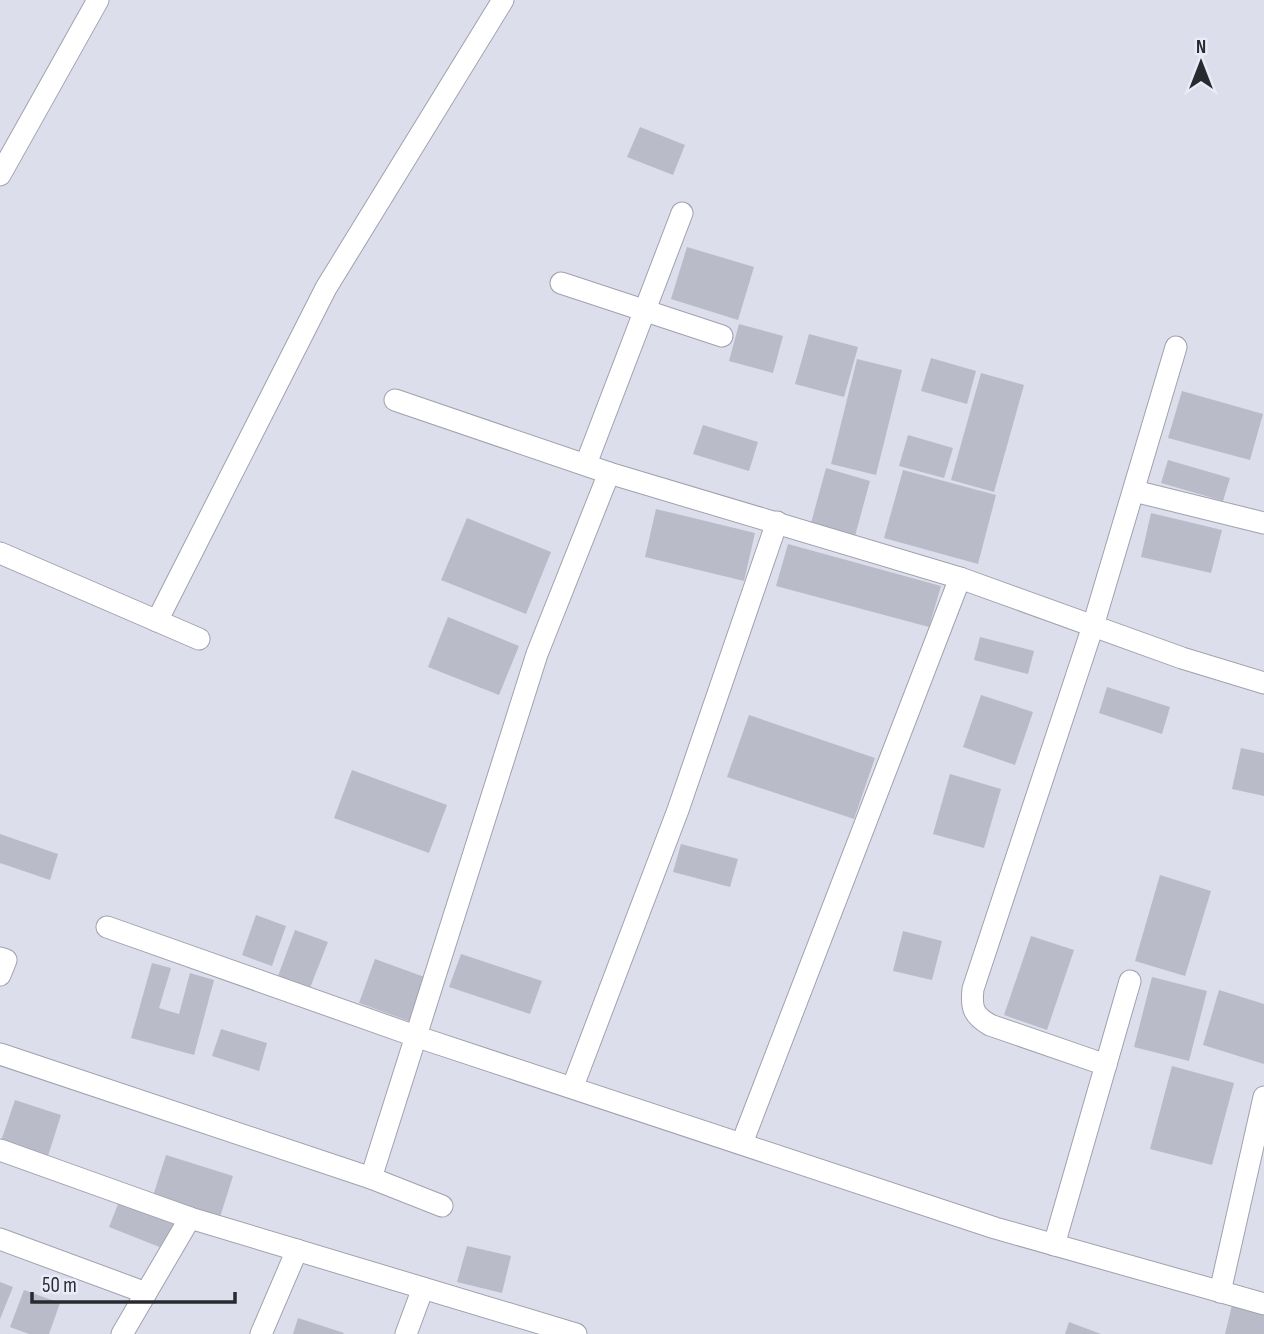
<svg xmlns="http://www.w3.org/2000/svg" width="1264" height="1334" viewBox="0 0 1264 1334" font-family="'Sofia Sans Condensed',sans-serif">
<rect width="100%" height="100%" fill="#dddeec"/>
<g fill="#babbc9">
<path d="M640 127 685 145 673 175 627 157Z"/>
<path d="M687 247 754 267 738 320 671 299Z"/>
<path d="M739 324 783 336 773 373 729 361Z"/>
<path d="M809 334 858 347 844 397 795 384Z"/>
<path d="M931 358 976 371 967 404 921 391Z"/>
<path d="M857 359 902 370 876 475 831 464Z"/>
<path d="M981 373 1024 385 994 492 951 480Z"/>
<path d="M1182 391 1263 414 1250 460 1168 438Z"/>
<path d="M703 425 758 442 749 471 693 454Z"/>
<path d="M908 435 953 448 944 478 899 466Z"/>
<path d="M1168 460 1230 478 1223 501 1161 483Z"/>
<path d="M826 468 870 481 855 536 811 523Z"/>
<path d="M903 470 996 495 978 564 884 538Z"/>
<path d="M656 509 755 533 744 581 645 557Z"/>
<path d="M1151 513 1222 530 1211 573 1141 557Z"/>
<path d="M467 518 551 552 526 614 441 580Z"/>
<path d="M788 544 941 586 929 627 776 586Z"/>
<path d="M448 617 519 646 499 695 428 667Z"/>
<path d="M980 637 1034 651 1028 674 974 660Z"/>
<path d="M1107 687 1170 707 1162 734 1099 713Z"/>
<path d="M981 695 1033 712 1015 765 963 747Z"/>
<path d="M749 715 875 758 854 819 727 777Z"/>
<path d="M1241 748 1264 753V796L1232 789Z"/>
<path d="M352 770 447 805 429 853 334 818Z"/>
<path d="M950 774 1001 789 984 848 933 834Z"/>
<path d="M0 834 58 854 50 880 0 863Z"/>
<path d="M681 844 738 859 730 887 673 872Z"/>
<path d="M1160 875 1211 891 1185 976 1135 961Z"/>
<path d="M256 915 286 926 272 966 242 955Z"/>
<path d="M295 930 328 942 310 988 278 976Z"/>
<path d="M903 931 942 941 932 980 893 971Z"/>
<path d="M1031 936 1074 950 1047 1030 1004 1015Z"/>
<path d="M461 954 542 981 530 1014 449 987Z"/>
<path d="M375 959 430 979 414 1023 359 1003Z"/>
<path d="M152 963 171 968 159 1008 179 1014 190 973 214 980 194 1055 131 1038Z"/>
<path d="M1152 977 1207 991 1189 1061 1134 1047Z"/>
<path d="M1219 990 1264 1004V1064L1203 1045Z"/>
<path d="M221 1029 267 1043 259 1071 212 1056Z"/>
<path d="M1172 1066 1234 1083 1212 1165 1150 1149Z"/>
<path d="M15 1100 61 1115 48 1156 1 1141Z"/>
<path d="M166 1155 233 1176 220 1217 153 1196Z"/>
<path d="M120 1199 178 1223 167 1250 109 1227Z"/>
<path d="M467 1246 511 1256 502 1293 457 1282Z"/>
<path d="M0 1282 13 1287 0 1319Z"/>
<path d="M24 1290 60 1303 49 1334H29L10 1327Z"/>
<path d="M1232 1305 1264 1312V1334H1225Z"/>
<path d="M298 1318 344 1333 343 1334H293Z"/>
<path d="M1069 1322 1101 1334H1065Z"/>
</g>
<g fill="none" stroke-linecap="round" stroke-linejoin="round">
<g stroke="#a0a1ae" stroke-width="23">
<g id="minor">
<path d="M0 175 98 0"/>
<path d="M561 283 722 336"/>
<path d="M395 400 609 473 960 578 1182 658 1264 683"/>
<path d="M586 464 682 213"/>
<path d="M1134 491 1264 523"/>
<path d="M0 553 199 639"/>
<path d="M157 621 326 288 503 0"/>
<path d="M107 927 418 1037 995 1228 1264 1304"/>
<path d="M0 958 6 960 0 975"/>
<path d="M0 1054 371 1178 442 1206"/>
<path d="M1106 1065 990 1025C973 1015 971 1008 973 989L1093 626 1176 347"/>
<path d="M573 1086 678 810 777 522"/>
<path d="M742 1143 960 578"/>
<path d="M0 1150 190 1218 576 1334"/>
<path d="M371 1178 537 654 609 473"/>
<path d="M0 1239 146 1293"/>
<path d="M1054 1245 1130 981"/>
<path d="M1220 1292 1264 1097"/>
<path d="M122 1334 190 1218"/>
<path d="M261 1334 297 1250"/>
<path d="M406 1334 423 1288"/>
</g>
</g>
<use href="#minor" stroke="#fff" stroke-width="21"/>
</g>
<g transform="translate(1201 63)" stroke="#eaebf9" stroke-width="5" paint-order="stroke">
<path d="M0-5L12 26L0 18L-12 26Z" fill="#292a2f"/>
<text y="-10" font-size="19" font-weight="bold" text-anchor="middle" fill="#292a2f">N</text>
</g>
<path d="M32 1292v10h203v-10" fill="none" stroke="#292a2f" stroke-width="3.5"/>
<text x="42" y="1292" font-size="21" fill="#292a2f" stroke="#eaebf9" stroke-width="5" paint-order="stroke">50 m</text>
</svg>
